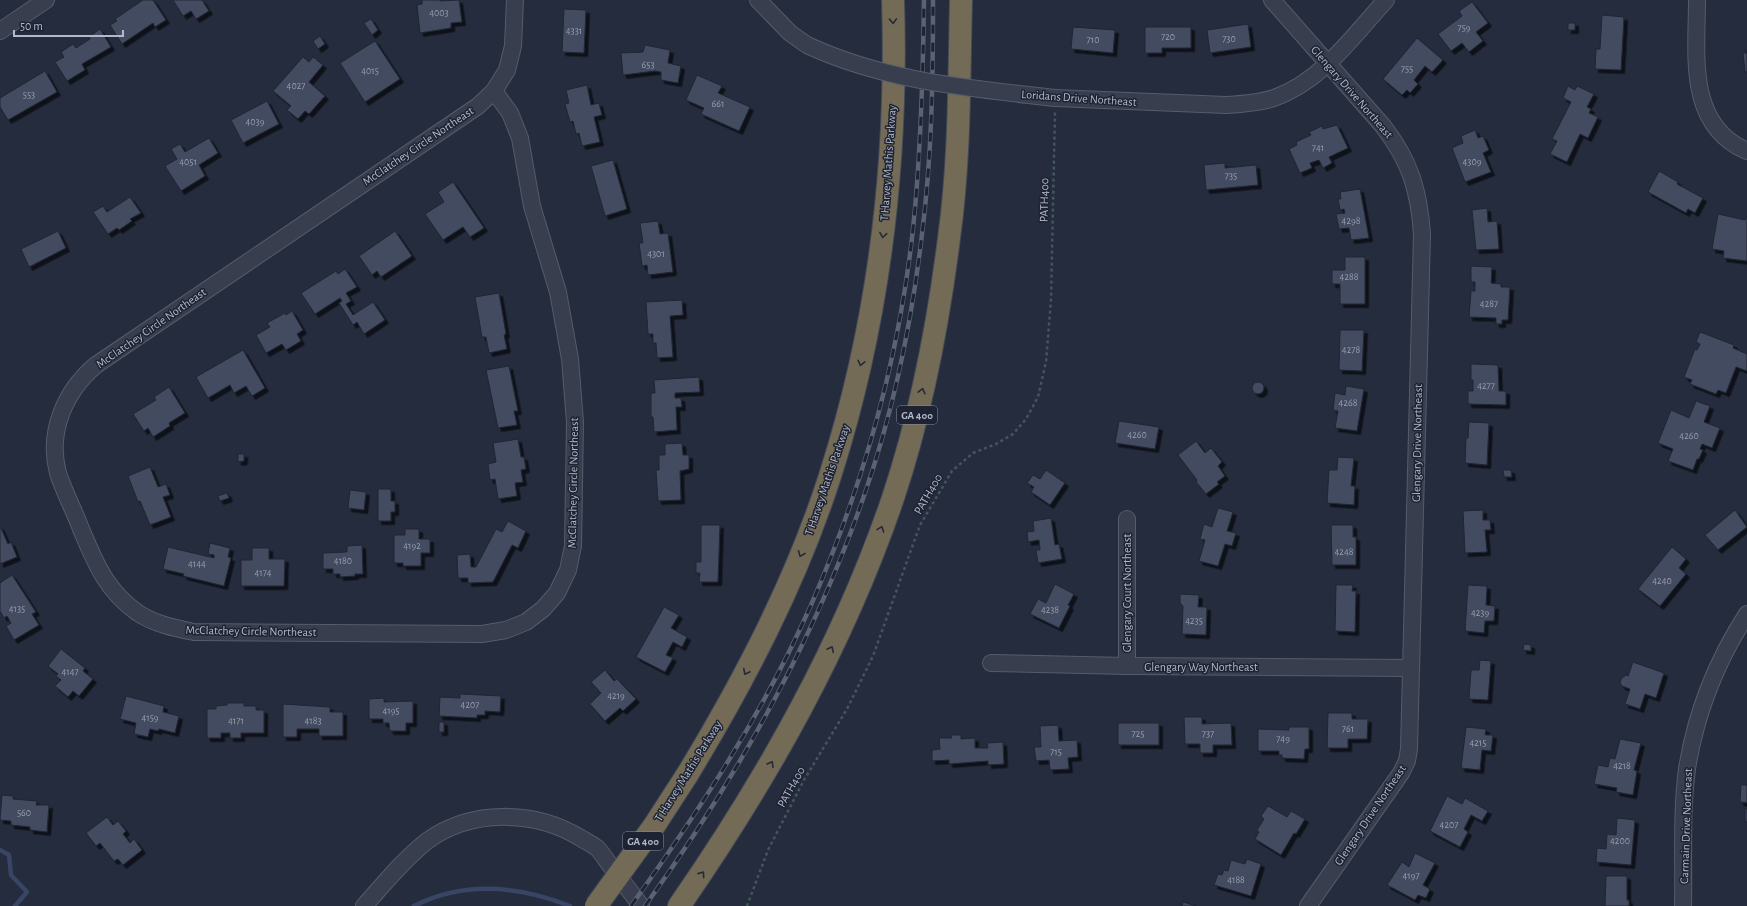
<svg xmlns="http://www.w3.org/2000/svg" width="1747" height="906" viewBox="0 0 1747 906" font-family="'Alegreya Sans',sans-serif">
<defs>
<filter id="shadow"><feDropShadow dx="3.5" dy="3.5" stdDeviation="0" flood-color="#0009"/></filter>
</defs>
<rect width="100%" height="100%" fill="#242c3d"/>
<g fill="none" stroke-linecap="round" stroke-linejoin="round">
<g stroke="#384564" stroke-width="4.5">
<path d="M0 850 9 855 11 875 27 892 15 906"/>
<path d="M414 906C464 881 519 886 570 906"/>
</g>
</g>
<g fill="#434b5f" stroke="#1f2534" filter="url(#shadow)">
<path d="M143 0H153L166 20 155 27 153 23 122 44 110 25 117 21 115 19Z"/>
<path d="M173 0H202L209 11 196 19 191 11 183 16Z"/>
<path d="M422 0H440V1L459 0 462 22 451 23V28L420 33 417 5 422 4Z"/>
<path d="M1472 2 1488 23 1476 32 1483 41 1469 52 1462 43 1451 51 1438 34 1462 16 1459 11Z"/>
<path d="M564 9 586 10 584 53 562 52Z"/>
<path d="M1602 15 1624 17 1621 70 1595 69 1596 49H1600Z"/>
<path d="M371 19 378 30 372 35 364 23Z"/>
<rect x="1568" y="23" width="7" height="7"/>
<path d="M1248 24 1251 47 1210 53 1207 30Z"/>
<path d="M1073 27 1115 30 1113 53 1071 49Z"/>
<path d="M1145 27H1191V48H1162V53H1145Z"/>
<path d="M100 29 111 47 82 64 85 70 67 81 55 62 64 57 61 52 73 44 76 48 90 39 89 37Z"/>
<path d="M320 36 325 44 318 49 313 41Z"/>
<path d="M1417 38 1443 60 1432 72 1425 66 1414 80 1418 84 1410 93 1407 90 1402 95 1383 79Z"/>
<path d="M375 41 400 79 365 102 340 63Z"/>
<path d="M645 45 670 50 668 63 681 66 678 83 661 80V72L655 71 623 75 621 53 643 52Z"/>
<path d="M1746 50H1747V72H1745L1743 53H1747Z"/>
<path d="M303 57 309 62 313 57 323 65 309 82 325 96 309 114 305 111 298 119 287 110 291 106 273 91Z"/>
<path d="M45 71 57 92 8 120 0 107V98Z"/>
<path d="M697 75 722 86 718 93 750 107 739 131 701 114 704 108 686 100Z"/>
<path d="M587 85 591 105 599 103 602 115 594 117 600 142 582 146 579 133 576 134 573 121 570 122 565 104 569 103 566 90Z"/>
<path d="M1568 86 1575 90 1577 86 1594 94 1587 107 1591 109 1589 113 1598 117 1588 138 1580 134 1567 162 1550 154 1557 141 1552 139 1571 102 1563 98Z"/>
<path d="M267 101 279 124 243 143 231 120Z"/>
<path d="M1337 125 1348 148 1329 157 1332 163 1323 168 1319 160 1310 163 1312 168 1300 173 1289 149 1297 145 1296 142 1311 135 1309 132 1322 126 1323 129Z"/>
<path d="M1475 130 1478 138 1483 136 1489 150 1483 153 1491 172 1465 182 1452 148 1463 143 1461 136Z"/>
<path d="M209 138 218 153 199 165 205 176 181 191 165 166 177 159 171 149 180 144 185 152Z"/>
<path d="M613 160 627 209 605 216 591 166Z"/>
<path d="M1225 163V168L1256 165 1258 185 1206 190 1204 165Z"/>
<path d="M1659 171 1678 182 1677 184 1703 198 1695 213 1688 209 1686 213 1648 192Z"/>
<path d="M453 182 484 228 470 237 463 227 443 240 425 214 444 202 438 192Z"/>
<path d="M1360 189 1369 238 1351 240 1349 228 1339 229 1336 214 1345 213 1344 209 1340 210 1338 199H1341L1340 192Z"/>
<path d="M130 197 141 213 130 219 132 221 119 230 117 228 108 234 93 212 103 206 107 212Z"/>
<path d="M1487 208 1488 222 1497 221 1499 249 1476 250 1472 210Z"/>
<path d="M1718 214 1745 220 1747 217V261L1723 258 1724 251 1712 249Z"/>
<path d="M658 221 660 234 668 233 673 272 648 275 647 265 642 266 639 243H643L640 223Z"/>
<path d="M58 231 66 248 29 267 21 249Z"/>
<path d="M395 231 412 256 381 277 377 271 372 275 359 256Z"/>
<path d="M1345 257H1365V304H1340V284H1332V270H1345Z"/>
<path d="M1471 266 1492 267 1491 283 1501 284V287H1510L1508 320H1502V324H1496V318L1469 317 1471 291H1475V282H1471Z"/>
<path d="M345 269 357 287 346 293 351 301 346 304 353 315 373 302 385 320 364 334 357 322 353 325 339 303 342 301 340 298 315 314 301 293 336 271 338 274Z"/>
<path d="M499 293 506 334 504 335 507 349 489 353 486 337H482L475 297Z"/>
<path d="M682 300 683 315 670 316 673 357 657 358 656 343H653V334H648L646 302Z"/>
<path d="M292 311 303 330 297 334 301 341 286 350 282 344 266 353 256 335 270 327 267 323 285 313 286 315Z"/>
<path d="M1340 330H1364L1362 371 1339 370Z"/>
<path d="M1700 332 1734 345 1733 348 1747 354V371L1736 367 1726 393 1718 390 1716 394 1690 384 1692 380 1684 377 1695 349 1697 350 1700 344 1696 342Z"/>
<path d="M243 350 265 388 252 396 246 386 234 393 230 385 208 398 196 377Z"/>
<path d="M1471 364 1498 365 1499 391H1506V405L1468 404V391H1473V380H1471Z"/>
<path d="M509 366 518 411H514L517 425 498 428 486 370Z"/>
<path d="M699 377 700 392 675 393V398H681L682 407H676L677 430 654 432 653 417H651V393H655L654 380Z"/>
<circle cx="1258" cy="388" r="6"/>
<path d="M1346 386 1364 389 1357 431 1335 428 1338 411 1333 410 1335 393 1345 395Z"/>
<path d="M169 387 185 413 169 423 170 426 153 437 148 428 144 431 133 414 156 400 154 397Z"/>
<path d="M1696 401 1710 406 1704 422 1720 428 1712 448 1702 444 1700 449 1703 450 1699 459H1697L1693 470 1668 461 1673 449 1658 443 1671 410 1689 418Z"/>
<path d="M1119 421 1159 427 1155 449 1115 443Z"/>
<path d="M1469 422 1489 423 1487 465 1465 463 1466 438H1468Z"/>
<path d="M518 439 521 457H524L526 469 521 470 523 482 515 483 517 496 498 499 495 479 490 480 488 464 496 462 493 443Z"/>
<path d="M1196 441 1205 453 1211 448 1222 462 1218 466 1225 476 1217 482 1219 484 1206 494 1196 482 1197 480 1178 455Z"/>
<path d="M682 443 683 455H689V469L680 471 681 500 658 501 656 470H659V455H665V444Z"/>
<path d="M238 454H244V461L238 462Z"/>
<path d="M1338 457 1354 458 1351 486H1355L1354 505 1327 503 1329 470H1337Z"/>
<path d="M150 467 158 487 166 484 170 495 163 497 171 517 150 525 140 501 138 502 128 476Z"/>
<path d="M1046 470 1065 483 1050 505 1031 492 1034 487 1027 483 1033 475 1040 479Z"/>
<path d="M1503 470H1511L1512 477H1504Z"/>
<path d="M378 489H391V501H395V512H391V521H378Z"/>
<path d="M350 490 366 492 364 510 348 508Z"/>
<path d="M227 493 229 498 220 501 218 496Z"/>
<path d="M1218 508 1233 512 1227 531 1236 533 1232 546 1225 544 1218 566 1199 561 1205 540 1200 539 1204 524 1212 527Z"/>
<path d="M1483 510V520H1490L1491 530H1485L1487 552 1465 553 1463 511Z"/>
<path d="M1735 510 1747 527 1718 550 1705 535Z"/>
<path d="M1051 518 1055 545 1059 544 1062 559 1038 563 1036 550H1040L1039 540 1028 542 1027 532 1034 531 1033 521Z"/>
<path d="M508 521 526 531 518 548 512 545 493 582 468 583V578H458L457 555 470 554 471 567H476L496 529 502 532Z"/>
<path d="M701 525H720L718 582H699L700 573H696V562H701Z"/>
<path d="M1331 525H1353V537H1356V565H1332Z"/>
<path d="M0 526 8 544 11 542 17 557 0 564Z"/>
<path d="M405 529H419V539H430V553H421V566H403V563H394V535H405Z"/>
<path d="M210 543 230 548 228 557 231 558 224 586 183 576 184 574 163 569 168 547 214 558V555L208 554Z"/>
<path d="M362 545 363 574H355V576L340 577V574H333V569H323V553L347 552V546Z"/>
<path d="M1672 547 1686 559 1679 568 1686 574 1660 606 1638 589Z"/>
<path d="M252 548H269V559H285L284 586H241V560H252Z"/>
<path d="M12 575 36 612 32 614 39 625 14 640 6 626 11 623 7 616 4 618 0 611V583Z"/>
<path d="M1055 584 1074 594 1068 605 1070 606 1059 628 1030 614 1038 599 1046 603Z"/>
<path d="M1336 585H1353L1352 591H1356L1355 632 1335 631Z"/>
<path d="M1468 585 1487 586 1486 605 1495 606 1494 621H1485L1484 633 1465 631Z"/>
<path d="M1180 594 1199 595 1198 607H1207L1206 635 1182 634 1183 606 1180 603Z"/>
<path d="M664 607 679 615 671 628 687 637 682 647 673 642 666 655 673 658 665 672 636 657Z"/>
<path d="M1524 644 1531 645V651L1523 650Z"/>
<path d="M61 649 85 668 83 671 93 679 79 696 73 691 68 697 55 686 61 680 56 676 58 674 48 666Z"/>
<path d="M1480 660 1491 661 1488 700 1469 699 1471 670H1479Z"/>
<path d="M1633 662 1664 673 1656 698 1645 694 1640 709 1625 704 1630 689 1622 686 1620 683 1621 679 1626 675 1628 676Z"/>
<path d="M605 670 614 681 617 679 636 699 623 711 620 708 605 721 590 704 601 693 591 682Z"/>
<path d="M460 694 501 696 500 712 485 711V715H477V718L439 716 440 697 460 698Z"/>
<path d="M126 696 164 706 163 712 179 716 175 733 159 729 158 731 150 729 148 737 134 734 136 723 120 719Z"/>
<path d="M384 698V702L413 701V723H406V731H390L389 723H383V719H369V699Z"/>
<path d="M227 703H244V706H256V710H264V733H241V738H230V733H221V738H207V709H216V706L227 705Z"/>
<path d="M283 704 330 707V712H343V736H319V729H297V737H283Z"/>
<path d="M1328 713H1352V719H1368L1367 739H1348V748H1327Z"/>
<path d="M1184 717H1202V724L1231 723 1232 745H1213V753H1200V744H1185Z"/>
<rect x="439" y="722" width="5" height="10"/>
<rect x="1118" y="723" width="41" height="22"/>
<path d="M1058 725 1059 741 1077 740 1078 757 1068 758 1069 769 1050 770 1049 760 1036 761 1034 747H1041L1040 726Z"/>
<path d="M1289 727H1309V749H1305L1304 759 1282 758V755H1279V751H1258V729L1289 730Z"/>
<path d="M1466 727 1486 729 1485 735H1493L1491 751 1482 750 1480 770 1461 768Z"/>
<path d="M951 735H961V739L975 738V748H988L987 743 1003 742 1004 764 988 765V761L949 764V760L932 761V750L940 749 939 738H952Z"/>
<path d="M1620 739 1641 743 1634 770 1637 771 1633 795 1616 792 1617 788 1594 784 1598 765 1608 767 1610 758 1615 759Z"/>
<path d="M1741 785H1747V803L1740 802Z"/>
<path d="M2 795 13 796V799L37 801 36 805H49L47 832 30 830V827L11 825V821L0 820Z"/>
<path d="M1447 796 1462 804 1465 798 1488 811 1482 821 1471 815 1464 829 1468 832 1460 847 1430 831Z"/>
<path d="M1268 806 1287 817 1291 811 1305 819 1296 834 1294 833 1281 855 1255 839 1259 832 1257 830 1264 819 1261 816Z"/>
<rect x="1745" y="809" width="2" height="13"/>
<path d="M107 817 113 825 118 821 126 831 123 834 130 843 134 839 142 850 123 865 118 859 114 861 100 843 96 846 86 833Z"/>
<path d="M1617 818 1635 820 1631 865 1596 862 1597 848 1606 849 1607 834 1616 835Z"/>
<path d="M1415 853 1435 863 1423 885 1430 889 1426 898 1418 895 1415 900 1387 885 1402 862 1409 867Z"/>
<path d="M1247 859 1261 864 1251 896 1214 885 1218 874 1222 875 1224 870 1228 871 1231 860 1245 864Z"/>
<path d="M1606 876H1627V900H1629V906H1605Z"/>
<path d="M1183 902 1196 906H1182Z"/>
</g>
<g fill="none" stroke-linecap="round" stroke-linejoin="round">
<g stroke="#565c6b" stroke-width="18">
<g id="minor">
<path d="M758 0 790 33 807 45"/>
<path d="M1272 0 1383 126C1410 161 1419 190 1422 234L1409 749 1407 761 1401 773 1308 906"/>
<path d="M1697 0C1697 54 1686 125 1747 151"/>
<path d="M0 31 46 0"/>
<path d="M494 91 510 113 520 138 532 206 558 292 570 359 575 422 573 546 568 570 557 593 543 609 526 622 506 630 482 634 194 632C174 628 155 624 138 613 106 591 95 562 81 529 74 510 64 492 58 473 47 432 65 391 96 365L478 106Z"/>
<path d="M494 91 507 70 513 46 515 0"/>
<path d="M1055 98 1226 105C1242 104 1259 103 1274 98 1322 81 1353 36 1386 0"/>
<path d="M1127 519V666"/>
<path d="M991 663 1127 666 1411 668"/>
<path d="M364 906C384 884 403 860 427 841 471 809 534 810 579 837 585 841 592 844 597 848 602 853 606 860 610 865 620 879 631 892 641 906"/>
<path d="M1683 906C1684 861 1681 814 1687 769 1696 712 1716 662 1747 614"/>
</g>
</g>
<g stroke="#434958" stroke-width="24">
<g id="motorway">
<path d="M687 775C744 681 796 582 830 476 879 323 898 161 893 0"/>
<path d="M679 906C767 779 843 645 893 498 921 414 938 326 949 238 960 159 959 79 961 0"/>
</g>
</g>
<path stroke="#44565b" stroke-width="2.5" stroke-dasharray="3 3" stroke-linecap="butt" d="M747 906 768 850 804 780 847 709 873 656 920 525 952 471 973 453 996 444 1013 434 1026 419 1038 397 1046 362 1051 300 1055 112"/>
<use href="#minor" stroke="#383e4d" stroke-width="16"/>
<use href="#motorway" stroke="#736b55" stroke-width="22"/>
<g stroke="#5a6274" stroke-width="4.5">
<g id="rail">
<path d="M631 906C699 811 764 712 811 605 863 486 899 358 913 229 921 153 923 77 924 0"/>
<path d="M645 906C737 778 815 640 866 490 894 408 912 320 922 234 932 156 933 78 933 0"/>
</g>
</g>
<use href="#rail" stroke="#1d2332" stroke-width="3" stroke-dasharray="9" stroke-linecap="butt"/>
<g stroke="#565c6b" stroke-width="18" stroke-linecap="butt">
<path id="minor-bridge" d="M807 45C887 82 969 88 1055 98"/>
</g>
<g stroke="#434958" stroke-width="24" stroke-linecap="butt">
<path id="motorway-bridge" d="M596 906 654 826 687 775"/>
</g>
<use href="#minor-bridge" stroke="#383e4d" stroke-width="16"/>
<use href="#motorway-bridge" stroke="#736b55" stroke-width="22"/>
</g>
<defs><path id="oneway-chevron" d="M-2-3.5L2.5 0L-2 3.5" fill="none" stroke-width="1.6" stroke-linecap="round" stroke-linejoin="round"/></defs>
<g stroke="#262a36">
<use href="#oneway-chevron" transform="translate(893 21) rotate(88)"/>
<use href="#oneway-chevron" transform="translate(883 235) rotate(99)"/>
<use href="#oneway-chevron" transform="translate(861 363) rotate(104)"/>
<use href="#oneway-chevron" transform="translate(922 391) rotate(-76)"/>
<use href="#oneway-chevron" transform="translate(881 529) rotate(-70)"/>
<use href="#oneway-chevron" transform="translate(801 554) rotate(112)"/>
<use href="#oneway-chevron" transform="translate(831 649) rotate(-64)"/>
<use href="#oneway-chevron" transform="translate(746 672) rotate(117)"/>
<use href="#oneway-chevron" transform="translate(771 764) rotate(-59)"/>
<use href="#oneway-chevron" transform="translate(702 874) rotate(-55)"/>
</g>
<g text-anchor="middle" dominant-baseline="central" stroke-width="3" stroke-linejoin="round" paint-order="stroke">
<g font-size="10" fill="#989eae">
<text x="439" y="13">4003</text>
<text x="1464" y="28">759</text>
<text x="574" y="31">4331</text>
<text x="1168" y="37">720</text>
<text x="1229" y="39">730</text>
<text x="1093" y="40">710</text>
<text x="648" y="65">653</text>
<text x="1407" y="69">755</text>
<text x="370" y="71">4015</text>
<text x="296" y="86">4027</text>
<text x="29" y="95">553</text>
<text x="718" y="104">661</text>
<text x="255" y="122">4039</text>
<text x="1318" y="148">741</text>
<text x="188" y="162">4051</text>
<text x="1472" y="162">4309</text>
<text x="1231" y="176">735</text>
<text x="1351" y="221">4298</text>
<text x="656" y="254">4301</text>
<text x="1349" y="277">4288</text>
<text x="1489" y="304">4287</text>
<text x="1351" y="350">4278</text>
<text x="1486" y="386">4277</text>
<text x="1348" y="403">4268</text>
<text x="1137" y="435">4260</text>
<text x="1689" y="436">4260</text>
<text x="412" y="546">4192</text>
<text x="1344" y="552">4248</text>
<text x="343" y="561">4180</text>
<text x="197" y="564">4144</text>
<text x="263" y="573">4174</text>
<text x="1662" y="581">4240</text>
<text x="17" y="609">4135</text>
<text x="1050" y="610">4238</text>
<text x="1480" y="613">4239</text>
<text x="1194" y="621">4235</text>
<text x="70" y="672">4147</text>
<text x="616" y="696">4219</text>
<text x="470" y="705">4207</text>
<text x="391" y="711">4195</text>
<text x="150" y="718">4159</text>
<text x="236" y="721">4171</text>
<text x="313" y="721">4183</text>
<text x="1348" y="729">761</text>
<text x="1138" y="734">725</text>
<text x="1208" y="734">737</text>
<text x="1283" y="739">749</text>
<text x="1478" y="743">4215</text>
<text x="1056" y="752">715</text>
<text x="1622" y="766">4218</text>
<text x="24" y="813">560</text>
<text x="1449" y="825">4207</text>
<text x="1620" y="841">4200</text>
<text x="1411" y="876">4197</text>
<text x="1236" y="880">4188</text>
</g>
<g fill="#1d2332" stroke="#878c9c" stroke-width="1">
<rect x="897" y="406" width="40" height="18" rx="3"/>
<rect x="623" y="832" width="40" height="18" rx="3"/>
</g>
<g font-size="11" font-weight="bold" fill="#b4b9c9">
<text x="917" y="415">GA 400</text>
<text x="643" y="841">GA 400</text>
</g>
<g font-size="12" fill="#b4b9c9" stroke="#1d2332">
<text transform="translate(1352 92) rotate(49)">Glengary Drive Northeast</text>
<text transform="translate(1079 98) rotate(4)">Loridans Drive Northeast</text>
<text transform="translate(418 146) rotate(-34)">McClatchey Circle Northeast</text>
<text transform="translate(888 163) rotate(-86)">T Harvey Mathis Parkway</text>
<text transform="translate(1044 200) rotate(-89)">PATH400</text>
<text transform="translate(151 328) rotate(-35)">McClatchey Circle Northeast</text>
<text transform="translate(1417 443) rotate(-89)">Glengary Drive Northeast</text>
<text transform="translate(827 480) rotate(-71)">T Harvey Mathis Parkway</text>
<text transform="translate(573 483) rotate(-89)">McClatchey Circle Northeast</text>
<text transform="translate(928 494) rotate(-60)">PATH400</text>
<text transform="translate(1127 593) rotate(-90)">Glengary Court Northeast</text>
<text transform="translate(251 631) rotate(1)">McClatchey Circle Northeast</text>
<text x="1201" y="667">Glengary Way Northeast</text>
<text transform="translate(688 771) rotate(-58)">T Harvey Mathis Parkway</text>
<text transform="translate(791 787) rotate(-61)">PATH400</text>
<text transform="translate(1370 815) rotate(-56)">Glengary Drive Northeast</text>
<text transform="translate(1686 826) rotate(-88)">Carmain Drive Northeast</text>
</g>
</g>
<path d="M14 30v6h109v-6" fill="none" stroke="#b4b9c9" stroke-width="2"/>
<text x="20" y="30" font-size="12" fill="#b4b9c9" stroke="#1d2332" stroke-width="3" paint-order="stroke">50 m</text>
</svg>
